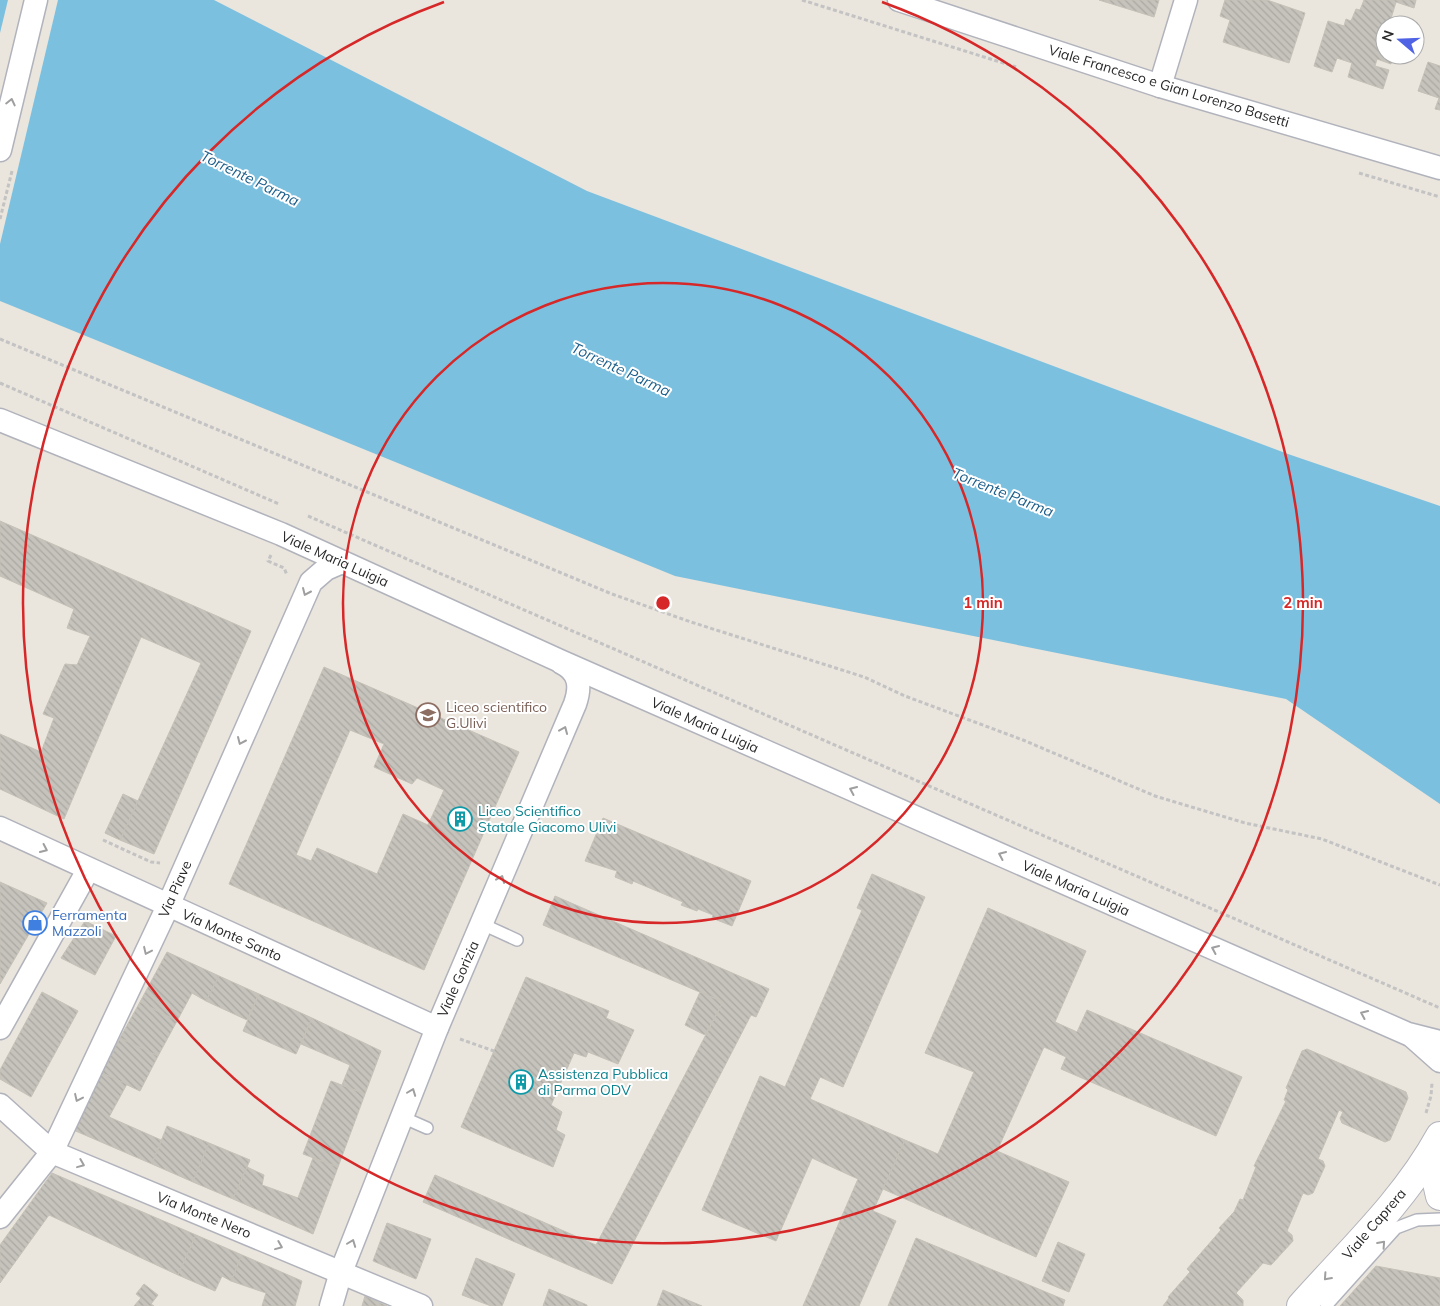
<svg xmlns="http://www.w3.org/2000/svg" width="1440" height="1306" viewBox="0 0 1440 1306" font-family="Mulish,sans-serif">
<defs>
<pattern id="building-back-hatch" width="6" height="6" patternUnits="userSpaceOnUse" patternTransform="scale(1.25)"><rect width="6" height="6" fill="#c6c3bc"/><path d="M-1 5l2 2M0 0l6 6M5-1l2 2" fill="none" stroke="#aaa8a2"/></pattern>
</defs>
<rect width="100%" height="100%" fill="#eae5dd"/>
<path fill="#7cc0e0" d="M0 0H214L587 191 1288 454 1440 506V804L1286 699 675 576 0 301Z"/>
<path fill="#eae5dd" d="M8 0H58L0 244V33Z"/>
<g fill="url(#building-back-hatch)" stroke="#c5c1b7" fill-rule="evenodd">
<path d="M1099 0H1159L1154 17Z"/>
<path d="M1225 0H1267L1305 13 1289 63 1223 42 1230 20 1220 16Z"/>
<path d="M1364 0H1416L1414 8 1396 2 1389 25H1385V55H1394L1391 64 1377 59 1375 66 1389 70 1383 89 1348 77 1352 63 1337 58 1332 72 1314 66 1328 21 1344 26 1346 19 1351 21 1356 9 1360 10Z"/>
<path d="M1428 62 1440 66V110L1435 109 1439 98 1418 91Z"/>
<path d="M0 521 251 631 154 854 120 840 201 663 141 637 64 819 0 789V734L41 752 54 718 43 714 65 664 77 665 90 636 67 628 74 609 0 576Z"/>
<path d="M324 667 519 752 424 970 229 884ZM350 730 384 744 374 767 412 784 417 778 444 790 428 825 403 814 377 874 317 848 311 861 296 855Z"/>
<path d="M123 794 138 801 120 840 105 833Z"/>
<path d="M603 818 751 881 732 926 712 918 713 915 698 909 697 911 681 905 683 902 633 881 632 884 615 877 617 871 585 861Z"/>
<path d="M872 874 925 897 843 1087 820 1077 810 1099 905 1140 873 1211 896 1221 859 1306H803L858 1179 812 1158 776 1241 702 1210 760 1076 785 1087 862 910 857 908Z"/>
<path d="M0 882 47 903 0 984Z"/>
<path d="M555 896 769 989 756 1017 751 1015 612 1284 423 1202 435 1175 596 1245 723 1002 543 925Z"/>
<path d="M988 908 1086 951 1055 1022 1077 1032 1087 1010 1242 1077 1216 1136 1061 1069 1066 1057 1044 1047 997 1151 1069 1182 1036 1257 883 1189 905 1140 938 1154 974 1072 925 1053Z"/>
<path d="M85 921 116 936 95 975 61 958Z"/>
<path d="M167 952 219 976 206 1001 192 993 177 1021 140 1002Z"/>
<path d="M219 976 259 994 247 1020 206 1001Z"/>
<path d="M526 977 609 1011 606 1018 634 1030 618 1064 588 1052 586 1057 574 1053 551 1105 562 1112 556 1130 565 1135 553 1167 461 1127Z"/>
<path d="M42 992 78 1011 31 1097 0 1079V1070Z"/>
<path d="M700 992 723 1002 705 1035 685 1025Z"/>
<path d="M259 994 312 1018 296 1054 243 1031Z"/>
<path d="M140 1002 177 1021 158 1056 120 1038Z"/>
<path d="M312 1018 381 1051 365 1094 342 1085 350 1065 301 1044Z"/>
<path d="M120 1038 158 1056 140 1091 102 1073Z"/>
<path d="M1307 1049 1406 1092 1408 1098 1390 1140 1385 1142 1342 1123 1340 1118 1343 1112 1339 1110 1318 1159 1323 1161 1325 1166 1313 1193 1308 1195 1303 1193 1287 1231 1292 1235 1293 1241 1271 1265 1263 1263 1236 1293 1243 1300V1306H1163L1169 1298 1168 1297 1190 1272 1187 1269 1221 1230 1219 1228 1234 1212 1240 1199 1243 1200 1256 1167 1254 1166 1286 1101 1284 1100 1288 1090 1286 1088 1302 1051Z"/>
<path d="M102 1073 127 1084 109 1117 161 1140 152 1164 71 1129Z"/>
<path d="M331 1081 365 1094 338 1167 303 1154Z"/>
<path d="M167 1126 209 1143 193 1182 152 1164Z"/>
<path d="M209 1143 250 1160 233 1199 193 1182Z"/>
<path d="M313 1158 338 1167 313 1234 233 1199 247 1167 264 1175 262 1185 298 1198Z"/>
<path d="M52 1173 196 1235 178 1275 49 1215 0 1283V1245Z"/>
<path d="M387 1223 431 1239 416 1279 373 1261Z"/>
<path d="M196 1235 242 1255 231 1281 222 1276 215 1291 178 1275Z"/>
<path d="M916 1238 1065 1300 1063 1306H888Z"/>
<path d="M1058 1242 1085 1254 1069 1292 1042 1281Z"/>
<path d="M242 1255 302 1281 295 1306H262L266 1293 231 1281Z"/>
<path d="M476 1258 515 1274 502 1306H491L462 1295Z"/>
<path d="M1376 1266 1440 1278V1306H1340Z"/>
<path d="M144 1284 158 1295 151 1304 154 1306H134L141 1298 136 1294Z"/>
<path d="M549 1289 587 1305V1306H543Z"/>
<path d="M663 1290 702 1306H657Z"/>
<path d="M365 1296 387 1306H362Z"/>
</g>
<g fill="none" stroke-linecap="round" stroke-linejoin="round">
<g stroke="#b1b3bc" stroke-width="14">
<g id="service">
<path d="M482 924 517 940"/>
<path d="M402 1117 427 1128"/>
<path d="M1326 1306 1396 1228 1417 1220 1440 1219"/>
</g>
</g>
<g stroke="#b1b3bc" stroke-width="25">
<g id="minor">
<path d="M899 0 1160 86 1440 168"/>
<path d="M1160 86 1186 0"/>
<path d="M0 150 36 0"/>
<path d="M0 420 281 534 560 661 1408 1034 1440 1042"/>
<path d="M0 828 437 1028"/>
<path d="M0 1028 88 870"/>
<path d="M1413 1037 1440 1061"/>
<path d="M0 1105 52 1152 421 1306"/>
<path d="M0 1217 52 1152 168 906 311 582 326 569 342 562"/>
<path d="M331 1306 341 1272 437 1028 575 704C581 687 580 672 562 663"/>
</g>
</g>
<g stroke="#b1b3bc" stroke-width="30">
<g id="secondary">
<path d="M1438 1143 1434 1170 1440 1196"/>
<path d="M1301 1306C1349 1252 1405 1200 1440 1136"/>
</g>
</g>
<g stroke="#c3c3c3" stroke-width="3" stroke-dasharray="4 2.5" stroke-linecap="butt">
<path d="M802 0 1016 67"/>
<path d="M1359 173 1440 197"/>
<path d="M0 219 12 171"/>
<path d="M0 339 612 594 691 622 864 677 905 696 1023 740 1155 796 1245 823 1322 839 1440 885"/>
<path d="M0 383 279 504"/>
<path d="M308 516 1440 1008"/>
<path d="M271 555 268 561 284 568 287 575"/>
<path d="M103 840 151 862 160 863"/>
<path d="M460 1039 494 1051"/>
<path d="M1426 1113 1431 1096 1432 1083"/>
</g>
<use href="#service" stroke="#fff" stroke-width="11"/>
<use href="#minor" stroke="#fff" stroke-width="22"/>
<use href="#secondary" stroke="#fff" stroke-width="28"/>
</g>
<defs><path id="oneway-chevron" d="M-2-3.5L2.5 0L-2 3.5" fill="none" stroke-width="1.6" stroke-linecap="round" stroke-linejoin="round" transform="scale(1.25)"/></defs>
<g stroke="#9f9f9f">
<use href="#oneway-chevron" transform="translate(11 102) rotate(-77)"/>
<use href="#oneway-chevron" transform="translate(306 592) rotate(114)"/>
<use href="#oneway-chevron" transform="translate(564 730) rotate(-67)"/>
<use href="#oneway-chevron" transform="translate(241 741) rotate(114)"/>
<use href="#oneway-chevron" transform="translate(853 790) rotate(-156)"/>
<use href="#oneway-chevron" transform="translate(44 849) rotate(25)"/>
<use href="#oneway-chevron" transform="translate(1002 855) rotate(-156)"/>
<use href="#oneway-chevron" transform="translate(501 879) rotate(-67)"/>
<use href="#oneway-chevron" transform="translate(1215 949) rotate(-156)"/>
<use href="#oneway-chevron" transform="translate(147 951) rotate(115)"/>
<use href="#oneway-chevron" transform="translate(1364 1014) rotate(-156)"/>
<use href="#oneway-chevron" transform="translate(412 1092) rotate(-69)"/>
<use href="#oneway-chevron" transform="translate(78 1098) rotate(115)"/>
<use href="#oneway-chevron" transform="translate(81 1164) rotate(22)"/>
<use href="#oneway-chevron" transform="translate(352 1243) rotate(-69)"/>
<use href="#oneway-chevron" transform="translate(1382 1244) rotate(-48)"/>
<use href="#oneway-chevron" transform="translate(279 1246) rotate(22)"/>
<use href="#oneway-chevron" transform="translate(1327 1277) rotate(132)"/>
</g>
<g fill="none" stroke="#d62828" stroke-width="2.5">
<circle cx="663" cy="603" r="320"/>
<path d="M882 2A640 640 0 1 1 444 2"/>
</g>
<defs>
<g id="school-ring" transform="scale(1.25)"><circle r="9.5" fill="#fff" stroke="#8d6e63" stroke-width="1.5"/><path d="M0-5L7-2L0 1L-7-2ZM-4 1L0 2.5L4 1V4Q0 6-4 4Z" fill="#8d6e63"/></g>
<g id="building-ring" transform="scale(1.25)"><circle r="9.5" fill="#fff" stroke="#0f9aa8" stroke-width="1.5"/><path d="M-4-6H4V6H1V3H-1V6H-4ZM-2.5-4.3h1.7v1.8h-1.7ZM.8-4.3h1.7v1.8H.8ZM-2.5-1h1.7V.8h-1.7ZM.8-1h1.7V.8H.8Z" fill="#0f9aa8"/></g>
<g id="shop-ring" transform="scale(1.25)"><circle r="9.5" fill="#fff" stroke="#3f7fe0" stroke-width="1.5"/><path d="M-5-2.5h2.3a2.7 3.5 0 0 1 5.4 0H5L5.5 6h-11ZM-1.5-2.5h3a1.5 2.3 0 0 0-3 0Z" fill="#3f7fe0"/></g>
</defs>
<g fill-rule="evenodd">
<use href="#school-ring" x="428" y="715"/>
<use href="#building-ring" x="460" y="819"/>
<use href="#shop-ring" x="35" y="923"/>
<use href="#building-ring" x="521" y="1082"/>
</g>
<g text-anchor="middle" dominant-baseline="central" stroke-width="4" stroke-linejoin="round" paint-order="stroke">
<g font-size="14" fill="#2a2a2a" stroke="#fff">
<text transform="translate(1169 86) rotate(17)">Viale Francesco e Gian Lorenzo Basetti</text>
<text transform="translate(335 559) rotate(24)">Viale Maria Luigia</text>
<text transform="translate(705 725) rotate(24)">Viale Maria Luigia</text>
<text transform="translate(1076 888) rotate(24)">Viale Maria Luigia</text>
<text transform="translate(175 889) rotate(-66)">Via Piave</text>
<text transform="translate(232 935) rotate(24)">Via Monte Santo</text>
<text transform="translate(458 979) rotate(-66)">Viale Gorizia</text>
<text transform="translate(204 1215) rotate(22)">Via Monte Nero</text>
<text transform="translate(1374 1224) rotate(-49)">Viale Caprera</text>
</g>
<g font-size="14" fill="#785e54" stroke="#fff" text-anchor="start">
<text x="446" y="707">Liceo scientifico<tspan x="446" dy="16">G.Ulivi</tspan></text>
</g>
<g font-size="14" fill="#0d838f" stroke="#fff" text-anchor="start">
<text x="478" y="811">Liceo Scientifico<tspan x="478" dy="16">Statale Giacomo Ulivi</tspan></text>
<text x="538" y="1074">Assistenza Pubblica<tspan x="538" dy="16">di Parma ODV</tspan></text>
</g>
<g font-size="14" fill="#366cbe" stroke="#fff" text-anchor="start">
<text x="52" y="915">Ferramenta<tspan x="52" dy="16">Mazzoli</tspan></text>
</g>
<g font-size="15" font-style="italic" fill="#1d5f8b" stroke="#fff">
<text transform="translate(250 178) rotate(26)">Torrente Parma</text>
<text transform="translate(621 369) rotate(25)">Torrente Parma</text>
<text transform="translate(1003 492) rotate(22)">Torrente Parma</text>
</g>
</g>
<circle cx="663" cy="603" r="8" fill="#d62828" stroke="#fff" stroke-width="2.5"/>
<g font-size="15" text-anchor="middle" font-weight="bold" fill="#d62828" stroke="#fff" stroke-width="4" stroke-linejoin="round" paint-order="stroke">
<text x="983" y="608">1 min</text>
<text x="1303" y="608">2 min</text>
</g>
<g transform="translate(1400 40) rotate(289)"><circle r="24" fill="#ffffff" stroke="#aaaaaa"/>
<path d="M0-4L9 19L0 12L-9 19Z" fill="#5063e5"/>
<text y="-8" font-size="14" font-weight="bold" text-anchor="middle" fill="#2a2a2a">N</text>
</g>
</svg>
